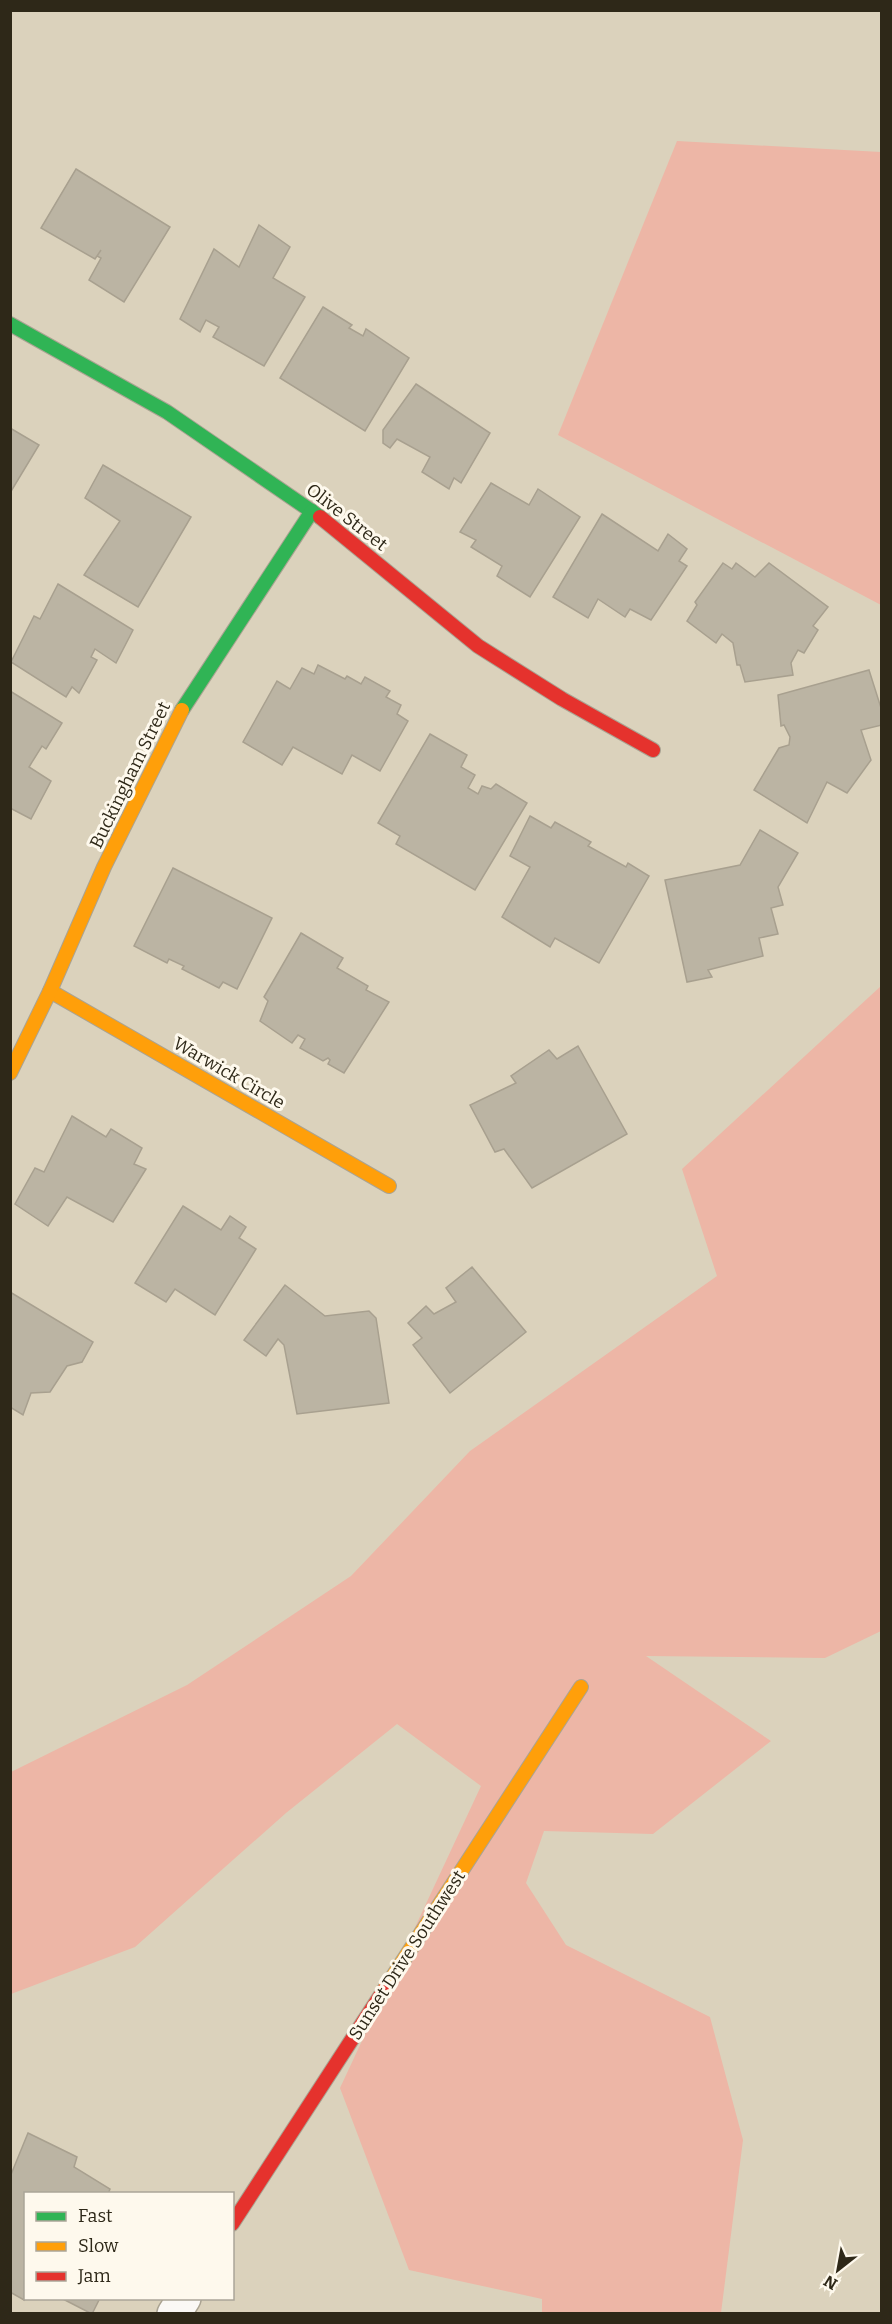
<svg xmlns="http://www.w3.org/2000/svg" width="892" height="2324" viewBox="0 0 892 2324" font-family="Bitter,serif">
<rect width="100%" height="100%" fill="#dbd2bc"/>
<g fill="#edb6a6">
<path d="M677 141 881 152V605L558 435Z"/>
<path d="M881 986V1631L825 1658 646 1656 771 1741 653 1834 544 1831 526 1883 566 1945 710 2017 743 2140 721 2313H542V2299L409 2270 340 2088 481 1786 397 1724 286 1813 135 1947 11 1994V1772L187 1685 351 1576 470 1451 717 1276 682 1169Z"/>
</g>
<g fill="#bbb4a3" stroke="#a8a08f" stroke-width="1.5">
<path d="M76 169 170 227 124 302 89 280 101 258 97 256 101 250 95 259 41 228Z"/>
<path d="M259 225 290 247 273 278 305 297 264 366 213 337 219 327 206 320 200 332 180 319 214 249 239 267Z"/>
<path d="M323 307 352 325 349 328 363 336 366 329 409 358 365 431 280 378Z"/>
<path d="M416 384 490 433 461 483 454 478 449 489 422 472 430 457 397 439 390 448 383 443V430Z"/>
<path d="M10 428 39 445 10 493Z"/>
<path d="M103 465 191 517 138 607 84 575 120 521 85 498Z"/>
<path d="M491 483 529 505 538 489 580 517 530 597 497 576 502 566 471 547 476 540 460 532Z"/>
<path d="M602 514 658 551 668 534 687 549 679 561 687 566 651 620 630 609 625 617 598 599 588 618 553 597Z"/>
<path d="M723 563 732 569 736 563 755 577 769 563 828 607 813 626 818 630 804 653 798 650 791 663 793 675 745 682 740 665H737L733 643 722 634 716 643 687 621 697 605 695 602Z"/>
<path d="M58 584 133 630 116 663 95 649 91 657 97 660 79 693 72 687 66 697 11 662 34 616 40 619Z"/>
<path d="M318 665 345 679 347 676 361 684 365 677 390 691 386 697 401 705 397 714 408 721 380 771 352 755 342 774 293 747 282 765 243 742 277 681 290 689 302 668 314 674Z"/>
<path d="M869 670 882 711V725L861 730 871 760 847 793 827 782 807 823 754 790 779 748 789 745 790 737 784 725 781 726 778 695Z"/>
<path d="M10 691 62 723 46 749 42 746 29 767 51 781 31 819 10 808Z"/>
<path d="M430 734 467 755 461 767 475 775 468 788 478 794 482 786 491 789 496 784 527 803 475 890 396 844 400 836 378 823Z"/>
<path d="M530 816 551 828 555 822 591 842 588 846 626 867 628 863 649 876 599 963 555 938 550 947 502 917 530 867 510 856Z"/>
<path d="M760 830 798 853 778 887 783 905 771 908 778 934 759 938 763 956 708 970 712 977 687 982 665 880 740 865Z"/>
<path d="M173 868 272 918 237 989 223 982 219 988 182 969 184 966 169 959 167 963 134 946Z"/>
<path d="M301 933 343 958 337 968 368 986 366 990 389 1002 344 1073 328 1064 330 1060 328 1058 323 1061 300 1048 305 1039 298 1035 292 1043 260 1021 268 1001 264 997Z"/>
<path d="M578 1046 627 1134 532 1188 504 1149 495 1152 470 1105 516 1083 511 1076 549 1050 557 1059Z"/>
<path d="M72 1116 106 1137 111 1129 142 1148 134 1164 146 1169 113 1222 67 1197 48 1226 15 1204 35 1168 44 1172Z"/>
<path d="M183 1206 221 1230 230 1216 246 1227 239 1238 256 1249 215 1315 175 1289 166 1302 135 1283Z"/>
<path d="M472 1267 526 1332 450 1393 413 1345 422 1338 408 1323 426 1306 434 1314 456 1302 446 1288Z"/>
<path d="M285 1285 325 1316 369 1311 376 1318 389 1403 297 1414 284 1345 278 1339 266 1356 244 1340Z"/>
<path d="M10 1292 93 1342 82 1362 67 1366 50 1392 31 1393 23 1415 10 1407Z"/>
<path d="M28 2133 77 2157 74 2167 110 2189 108 2194H26L24 2300 10 2292V2177Z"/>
<path d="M61 2298H100L92 2314Z"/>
</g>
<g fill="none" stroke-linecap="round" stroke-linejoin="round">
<g stroke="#aaa392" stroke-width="36">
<path id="street" d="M174 2314 184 2298"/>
</g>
<g stroke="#aaa392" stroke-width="16">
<g id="fast">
<path d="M10 324 167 412 320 517"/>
<path d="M182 710 312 511"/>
</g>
</g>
<g stroke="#aaa392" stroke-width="16">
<g id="slow">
<path d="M50 991 389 1186"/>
<path d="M10 1073 50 991 104 867 182 710"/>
<path d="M384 1990 581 1687"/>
</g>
</g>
<g stroke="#aaa392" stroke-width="16">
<g id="jam">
<path d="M320 517 478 646 562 699 653 750"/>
<path d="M232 2224 384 1990"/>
</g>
</g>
<use href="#street" stroke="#faf8f5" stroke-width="33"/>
<use href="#fast" stroke="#30b455" stroke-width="14"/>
<use href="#slow" stroke="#ff9f0a" stroke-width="14"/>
<use href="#jam" stroke="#e5322d" stroke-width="14"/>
</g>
<g text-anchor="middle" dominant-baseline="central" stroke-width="6" stroke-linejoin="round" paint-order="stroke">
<g font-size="18" fill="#2e2818" stroke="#fef9ed">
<text transform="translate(347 517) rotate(38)">Olive Street</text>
<text transform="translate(130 775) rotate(-64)">Buckingham Street</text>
<text transform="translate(229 1073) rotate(30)">Warwick Circle</text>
<text transform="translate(407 1955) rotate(-57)">Sunset Drive Southwest</text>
</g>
</g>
<rect width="892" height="2324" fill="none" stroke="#2e2818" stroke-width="24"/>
<rect x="24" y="2192" width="210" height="108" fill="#fef9ed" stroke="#aba598" stroke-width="1.5"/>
<rect x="36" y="2212" width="30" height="9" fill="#30b455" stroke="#aba598" stroke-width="1.5"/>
<text x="78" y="2222" font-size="18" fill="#2e2818">Fast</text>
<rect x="36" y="2242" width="30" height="9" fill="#ff9f0a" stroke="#aba598" stroke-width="1.5"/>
<text x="78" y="2252" font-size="18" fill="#2e2818">Slow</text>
<rect x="36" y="2272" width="30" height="9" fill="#e5322d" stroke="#aba598" stroke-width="1.5"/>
<text x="78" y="2282" font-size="18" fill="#2e2818">Jam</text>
<g transform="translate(838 2270) rotate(211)" stroke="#fef9ed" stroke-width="4.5" paint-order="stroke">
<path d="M0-4.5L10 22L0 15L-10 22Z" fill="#2e2818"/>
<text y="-9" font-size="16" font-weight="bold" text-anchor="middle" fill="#2e2818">N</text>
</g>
</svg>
